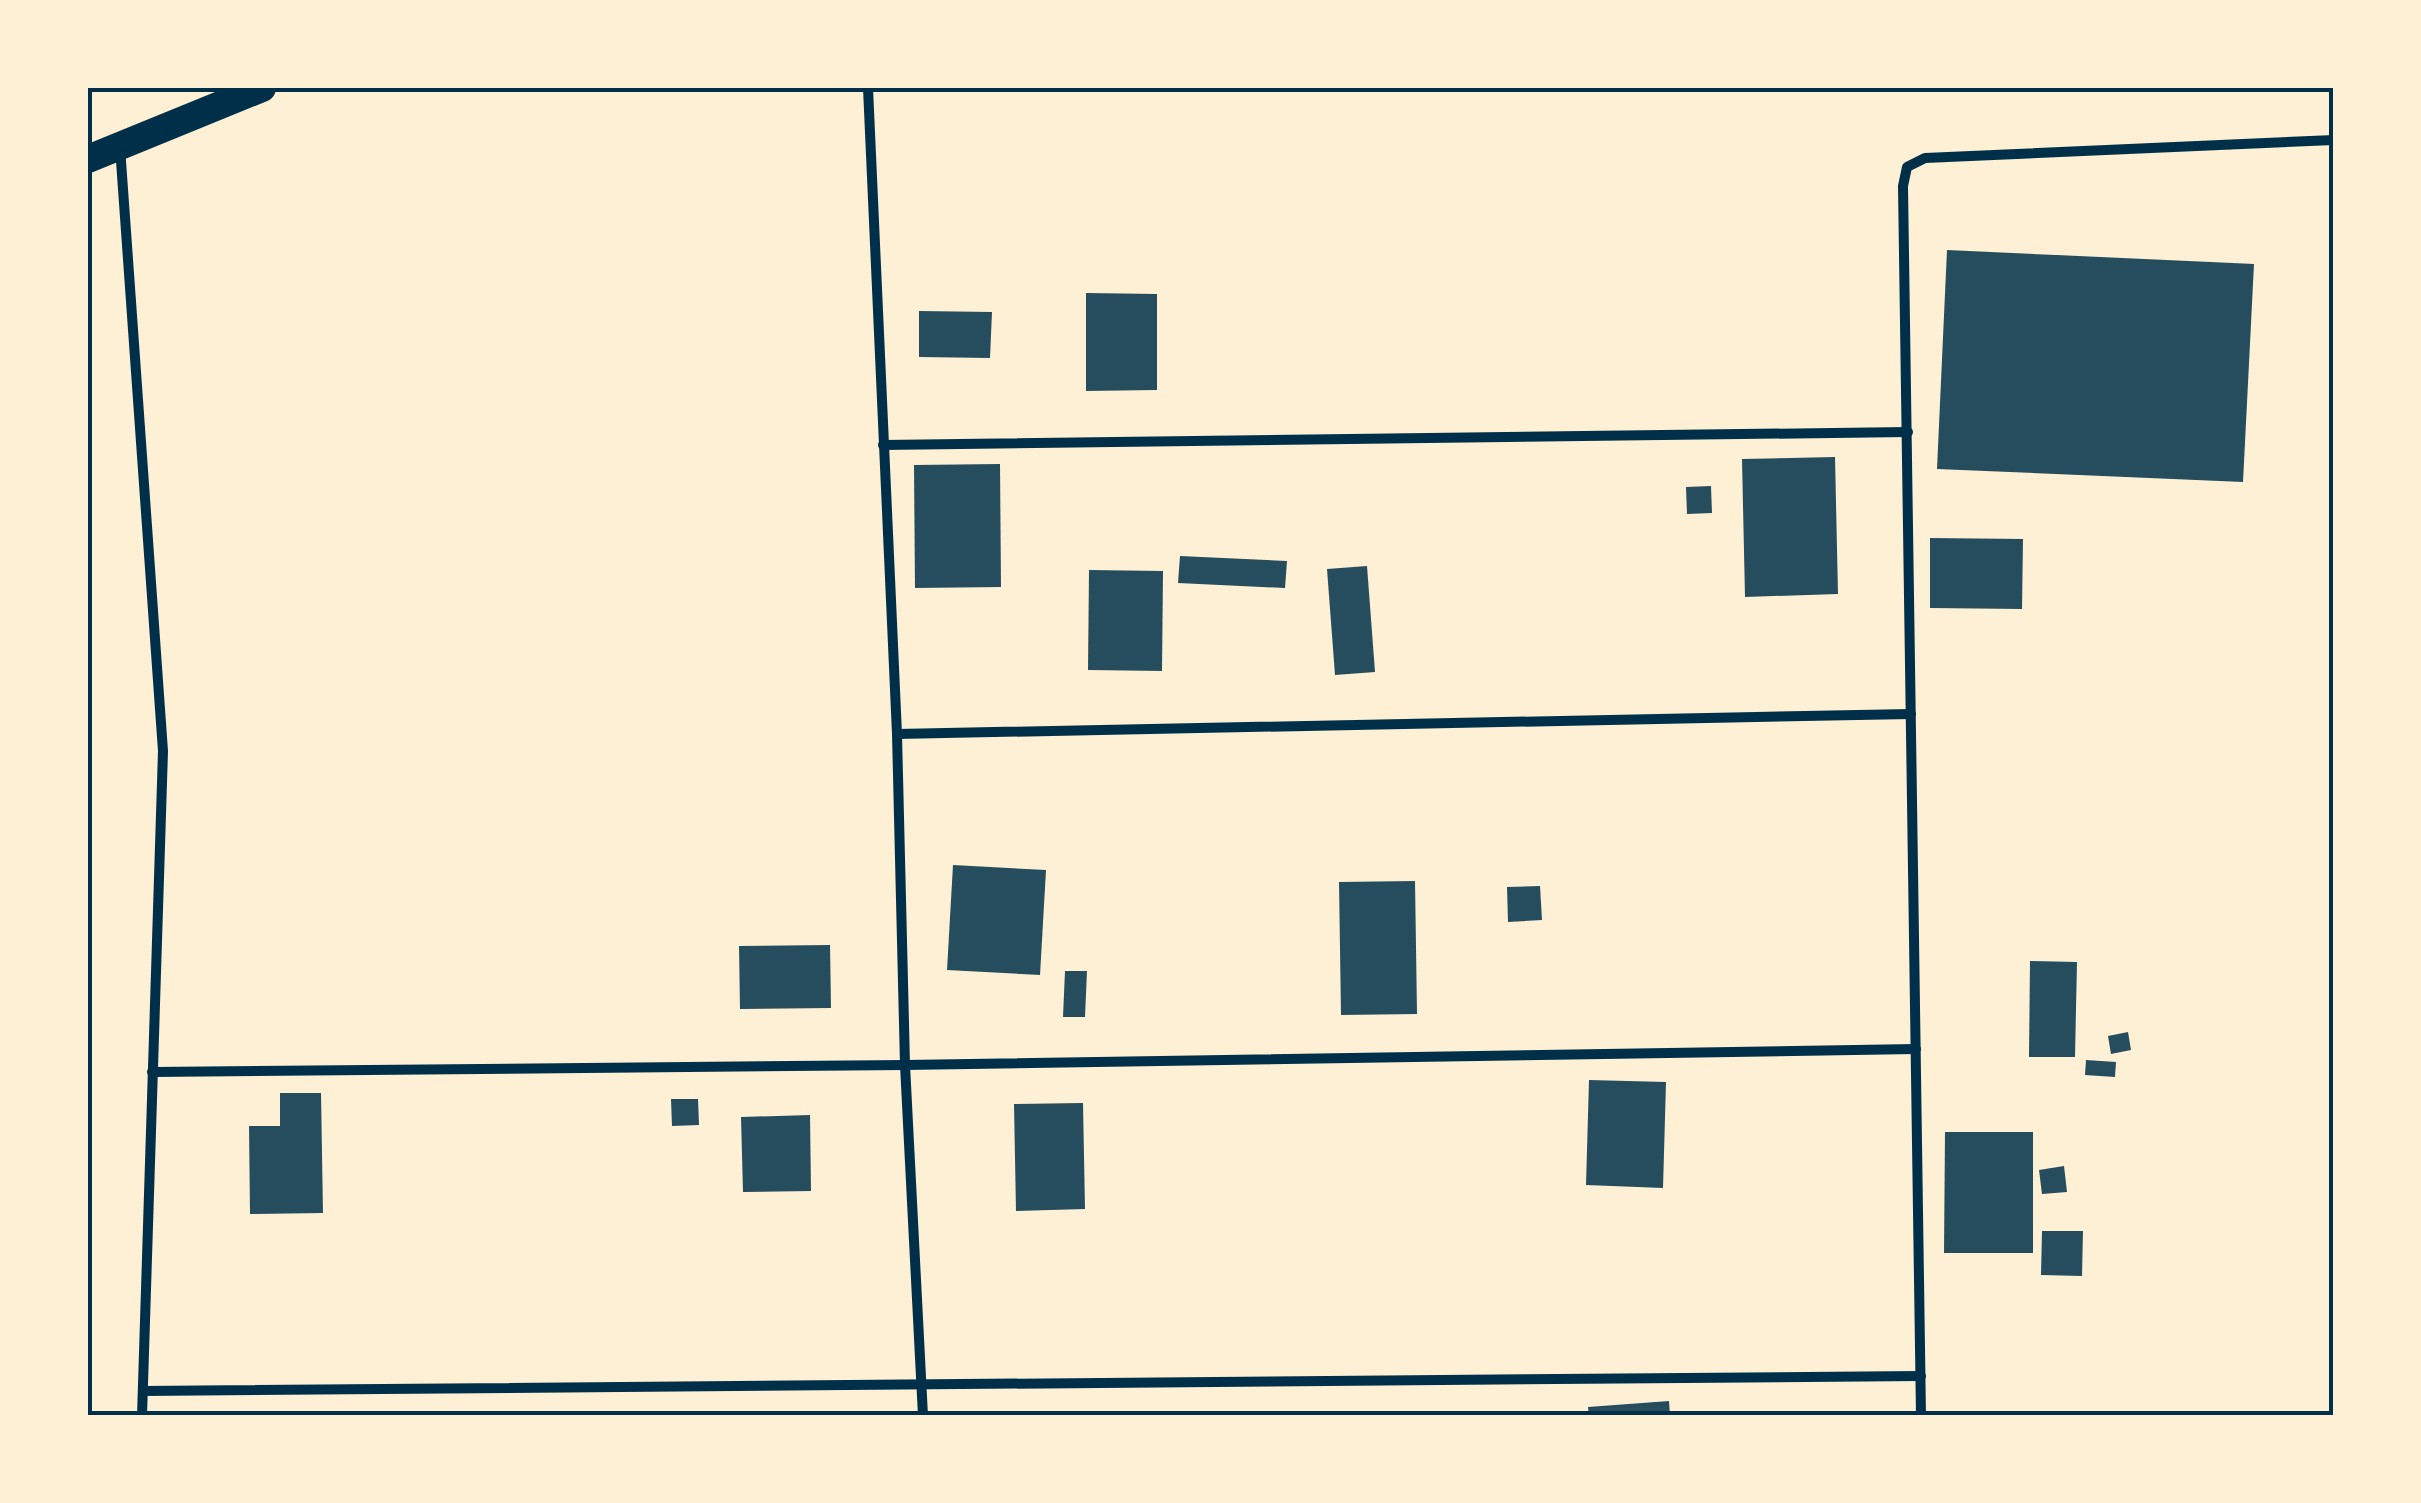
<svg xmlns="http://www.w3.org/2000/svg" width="2421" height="1503" viewBox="0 0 2421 1503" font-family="Lato,sans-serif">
<rect width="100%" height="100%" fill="#fdf0d5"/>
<g fill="#264d5e">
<path d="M1947 250 2254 264 2243 482 1937 469Z"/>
<path d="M1086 293 1157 294V390L1086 391Z"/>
<path d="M919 311 992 312 990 358 919 357Z"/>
<path d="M1835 457 1838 594 1745 597 1742 459Z"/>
<path d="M1000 464 1001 587 915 588 914 465Z"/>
<path d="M1711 486 1712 513 1687 514 1686 487Z"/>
<path d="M1930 538 2023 539 2022 609 1930 608Z"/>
<path d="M1180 556 1287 561 1285 588 1178 583Z"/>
<path d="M1367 566 1375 672 1335 675 1327 569Z"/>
<path d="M1089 570 1163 571 1162 671 1088 670Z"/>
<path d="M953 865 1046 870 1040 975 947 970Z"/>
<path d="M1415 881 1417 1014 1341 1015 1339 882Z"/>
<path d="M1540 886 1542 920 1508 922 1507 887Z"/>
<path d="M830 945 831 1008 740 1009 739 946Z"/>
<path d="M2030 961 2077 962 2075 1057H2029Z"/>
<path d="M1065 971H1087L1085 1017H1063Z"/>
<path d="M2128 1032 2131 1050 2111 1054 2108 1036Z"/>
<path d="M2086 1060 2116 1062 2115 1077 2085 1075Z"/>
<path d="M1589 1080 1666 1082 1663 1188 1586 1185Z"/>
<path d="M280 1093H321L323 1213 250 1214 249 1126H280Z"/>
<path d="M671 1099H698L699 1125 672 1126Z"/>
<path d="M1083 1103 1085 1209 1016 1211 1014 1104Z"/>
<path d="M810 1115 811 1191 743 1192 741 1117Z"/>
<path d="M1945 1132H2033V1253H1944Z"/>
<path d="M2064 1166 2067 1192 2042 1194 2039 1170Z"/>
<path d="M2042 1231H2083L2082 1276 2041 1275Z"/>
<path d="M1669 1401 1670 1416H1589L1588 1407Z"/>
</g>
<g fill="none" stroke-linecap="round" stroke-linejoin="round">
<g stroke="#003049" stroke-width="10">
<path d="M868 88 897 734 905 1065 923 1416"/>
<path d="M120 147 163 751 142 1416"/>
<path d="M883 445 1908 432"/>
<path d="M897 734 1911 714"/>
<path d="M152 1072 905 1065 1916 1049"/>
<path d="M143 1391 1921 1376"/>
<path d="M1921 1416 1903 186 1907 167 1925 158 2334 140"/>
</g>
<path stroke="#003049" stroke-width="28" d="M88 159 262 88"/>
</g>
<rect width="2421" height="1503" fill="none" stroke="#fdf0d5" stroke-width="180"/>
<rect x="90" y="90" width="2241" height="1323" fill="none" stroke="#003049" stroke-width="4"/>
</svg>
